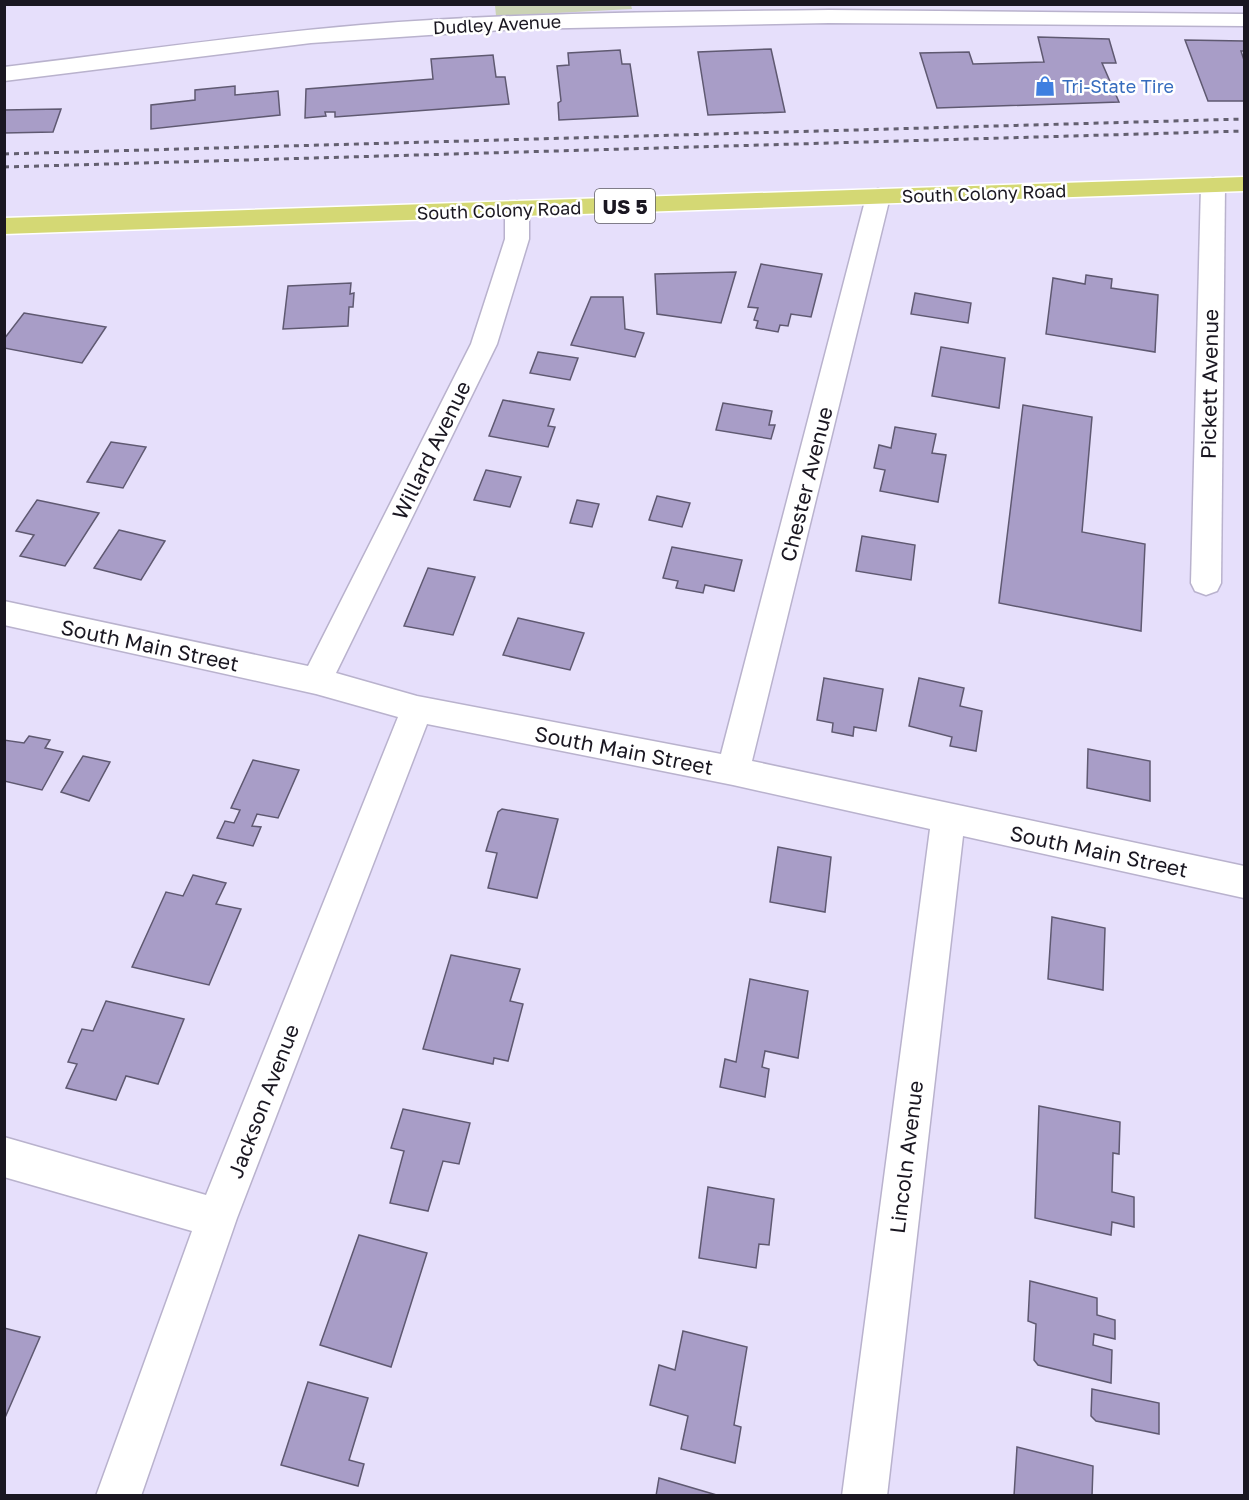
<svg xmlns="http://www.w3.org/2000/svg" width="1249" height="1500" viewBox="0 0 1249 1500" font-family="'Golos Text',sans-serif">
<rect width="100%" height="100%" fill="#e6dffb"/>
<path fill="#cbd3b4" d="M631 5 632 9 496 16 495 5Z"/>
<g fill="#a89dc7" stroke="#5f5971" stroke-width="1.5">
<path d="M1038 37 1109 39 1116 63H1102L1119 102 937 108 920 53 969 52 973 64 1044 62Z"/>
<path d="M1185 40 1244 41V51H1241L1244 60V101H1208Z"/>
<path d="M771 49 785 112 708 115 698 52Z"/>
<path d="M620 50 622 64H630L638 116 559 120 558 103 561 101 557 66 569 65 568 53Z"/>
<path d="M493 55 496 77H505L509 104 335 117V112H325L326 116 305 118 306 89 433 79 431 59Z"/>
<path d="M235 86V95L278 91 280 115 151 129V105L195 100V90Z"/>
<path d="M61 109 53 132 4 133V110Z"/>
<path d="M761 264 822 274 811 317 791 314 788 326 780 325 778 332 756 328 758 321 754 320 758 308 748 307Z"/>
<path d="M736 272 721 323 657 314 655 274Z"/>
<path d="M1086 275 1112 279 1111 288 1158 295 1155 352 1046 334 1053 278 1085 284Z"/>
<path d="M351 283 350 294 354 293 353 307H349L348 326 283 329 288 286Z"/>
<path d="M915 293 971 303 968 323 911 314Z"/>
<path d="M591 297H623L625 329 644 333 635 357 571 345Z"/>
<path d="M24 313 106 327 82 363 4 348V339Z"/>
<path d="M941 347 1005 358 999 408 932 396Z"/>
<path d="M538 352 578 358 570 380 530 373Z"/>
<path d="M503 400 554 409 548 426 555 427 548 447 489 436Z"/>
<path d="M723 403 772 411 769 425H775L771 439 716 430Z"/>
<path d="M1023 405 1092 417 1082 532 1145 544 1141 631 999 603Z"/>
<path d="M895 427 936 434 932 453 946 455 938 502 880 491 885 470 874 468 879 445 891 448Z"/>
<path d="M111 442 146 447 123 488 87 482Z"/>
<path d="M486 470 521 477 510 507 474 500Z"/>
<path d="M657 496 690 503 682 527 649 520Z"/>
<path d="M37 500 99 513 65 566 20 556 34 535 16 531Z"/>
<path d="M577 500 599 504 592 527 570 523Z"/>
<path d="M119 530 165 541 141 580 94 568Z"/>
<path d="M862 536 915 545 911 580 856 571Z"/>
<path d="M672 547 742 560 734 591 705 585 703 593 676 588 678 581 663 578Z"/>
<path d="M428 568 475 577 453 635 404 626Z"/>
<path d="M518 618 584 633 570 670 503 655Z"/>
<path d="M824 678 883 689 876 731 854 727 853 736 832 732 833 723 817 720Z"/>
<path d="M919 678 964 688 960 706 982 711 976 751 950 746 952 737 909 726Z"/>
<path d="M29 736 50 740 45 748 63 752 42 790 4 781V740L24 743Z"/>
<path d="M1088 749 1150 761V801L1087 788Z"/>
<path d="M83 756 110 762 89 801 61 792Z"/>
<path d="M253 760 299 770 278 818 257 814 252 826 261 827 253 846 217 838 225 821 234 823 240 810 231 808Z"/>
<path d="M502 809 558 819 537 898 488 888 497 853 486 851 498 812Z"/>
<path d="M778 847 831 857 825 912 770 902Z"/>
<path d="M193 875 226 883 216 904 241 909 209 985 132 967 166 892 183 896Z"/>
<path d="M1052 917 1105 928 1103 990 1048 979Z"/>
<path d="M451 955 520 969 510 1001 523 1004 508 1061 494 1058 493 1064 423 1049Z"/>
<path d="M750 979 808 991 798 1058 765 1051 762 1067 769 1069 765 1097 720 1087 725 1059 736 1062Z"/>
<path d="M106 1001 184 1019 158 1084 126 1076 116 1100 66 1088 77 1064 68 1062 82 1029 93 1031Z"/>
<path d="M1039 1106 1120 1122 1119 1154 1113 1153 1112 1192 1134 1197V1227L1112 1222 1111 1235 1035 1218Z"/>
<path d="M403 1109 470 1123 459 1164 443 1161 428 1211 390 1203 404 1151 391 1148Z"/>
<path d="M708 1187 774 1199 769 1245 759 1244 756 1268 699 1258Z"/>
<path d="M359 1235 427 1253 391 1367 320 1345Z"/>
<path d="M1030 1281 1097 1298V1315L1115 1320V1339L1094 1334 1093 1345 1112 1350 1111 1383 1038 1365 1034 1360 1036 1324 1028 1321Z"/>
<path d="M4 1328 40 1337 4 1420Z"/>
<path d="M683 1331 747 1347 734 1425 741 1427 735 1463 681 1449 688 1416 650 1405 659 1365 675 1370Z"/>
<path d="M308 1382 368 1398 349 1460 364 1464 358 1486 281 1465Z"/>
<path d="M1092 1389 1159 1403V1434L1096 1421 1091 1416Z"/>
<path d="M1017 1447 1093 1466 1092 1496H1014Z"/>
<path d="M659 1478 720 1496H656Z"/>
</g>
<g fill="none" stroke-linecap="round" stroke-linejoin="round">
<g stroke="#b9b2cd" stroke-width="3">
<g id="minor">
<path d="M829 10 1244 14V26L829 23 518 29 311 43 4 81V67C123 53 242 35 361 25 517 12 673 12 829 10Z"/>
<path d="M1213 178 1221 180 1225 185 1221 583 1217 591 1206 595 1195 591 1191 583 1201 185 1205 180Z"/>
<path d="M878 189 887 192 890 197 752 761 1244 866V898L963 836 887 1496H842L930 829 733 785 427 724 237 1218 141 1496H96L192 1231 4 1177V1137L206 1195 398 717 316 694 4 625V601L308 666 471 344 505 239V209L508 204 517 201 526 204 529 209V239L497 344 336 673 417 696 721 754 866 197 869 192Z"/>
</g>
</g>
<g stroke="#fff" stroke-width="3">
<path id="primary" d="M1244 177V191L4 234V218Z"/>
</g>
<use href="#minor" fill="#fff" fill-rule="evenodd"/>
<use href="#primary" fill="#d4d874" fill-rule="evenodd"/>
<g stroke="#635f6f" stroke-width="3" stroke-dasharray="5 5" stroke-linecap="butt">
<path d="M4 154 1244 119"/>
<path d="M4 167 1244 131"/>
</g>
</g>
<defs>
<g id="shop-bare" transform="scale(1.62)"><path d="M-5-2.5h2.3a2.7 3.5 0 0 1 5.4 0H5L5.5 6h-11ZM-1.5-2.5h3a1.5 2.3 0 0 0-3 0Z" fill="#3f7fe0" stroke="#fff" stroke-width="2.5" paint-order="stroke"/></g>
</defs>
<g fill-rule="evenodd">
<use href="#shop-bare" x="1045" y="86"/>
</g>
<g text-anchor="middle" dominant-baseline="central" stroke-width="5" stroke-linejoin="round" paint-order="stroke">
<g font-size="18" fill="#1a1721" stroke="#fff">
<text transform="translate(497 24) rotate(-3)">Dudley Avenue</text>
<text transform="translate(984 193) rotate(-2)">South Colony Road</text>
<text transform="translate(499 210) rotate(-2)">South Colony Road</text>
</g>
<g font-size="18" fill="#366cbe" stroke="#fff" text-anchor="start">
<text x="1062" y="86">Tri-State Tire</text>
</g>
<rect fill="#fff" stroke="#5f5d64" stroke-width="1.5" x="595" y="189" width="60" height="34" rx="4.5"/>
<g font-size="20" font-weight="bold" fill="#1a1721">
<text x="625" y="206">US 5</text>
</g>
<g font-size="21" fill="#1a1721" stroke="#fff">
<text transform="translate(1209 384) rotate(-89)">Pickett Avenue</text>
<text transform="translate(431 450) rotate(-64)">Willard Avenue</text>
<text transform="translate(806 484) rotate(-76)">Chester Avenue</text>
<text transform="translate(150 645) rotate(12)">South Main Street</text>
<text transform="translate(624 750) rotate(11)">South Main Street</text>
<text transform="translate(1099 851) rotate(12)">South Main Street</text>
<text transform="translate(263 1101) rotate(-69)">Jackson Avenue</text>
<text transform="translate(906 1157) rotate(-83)">Lincoln Avenue</text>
</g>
</g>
<rect width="1249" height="1500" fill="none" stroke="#1a1721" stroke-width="12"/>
</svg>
